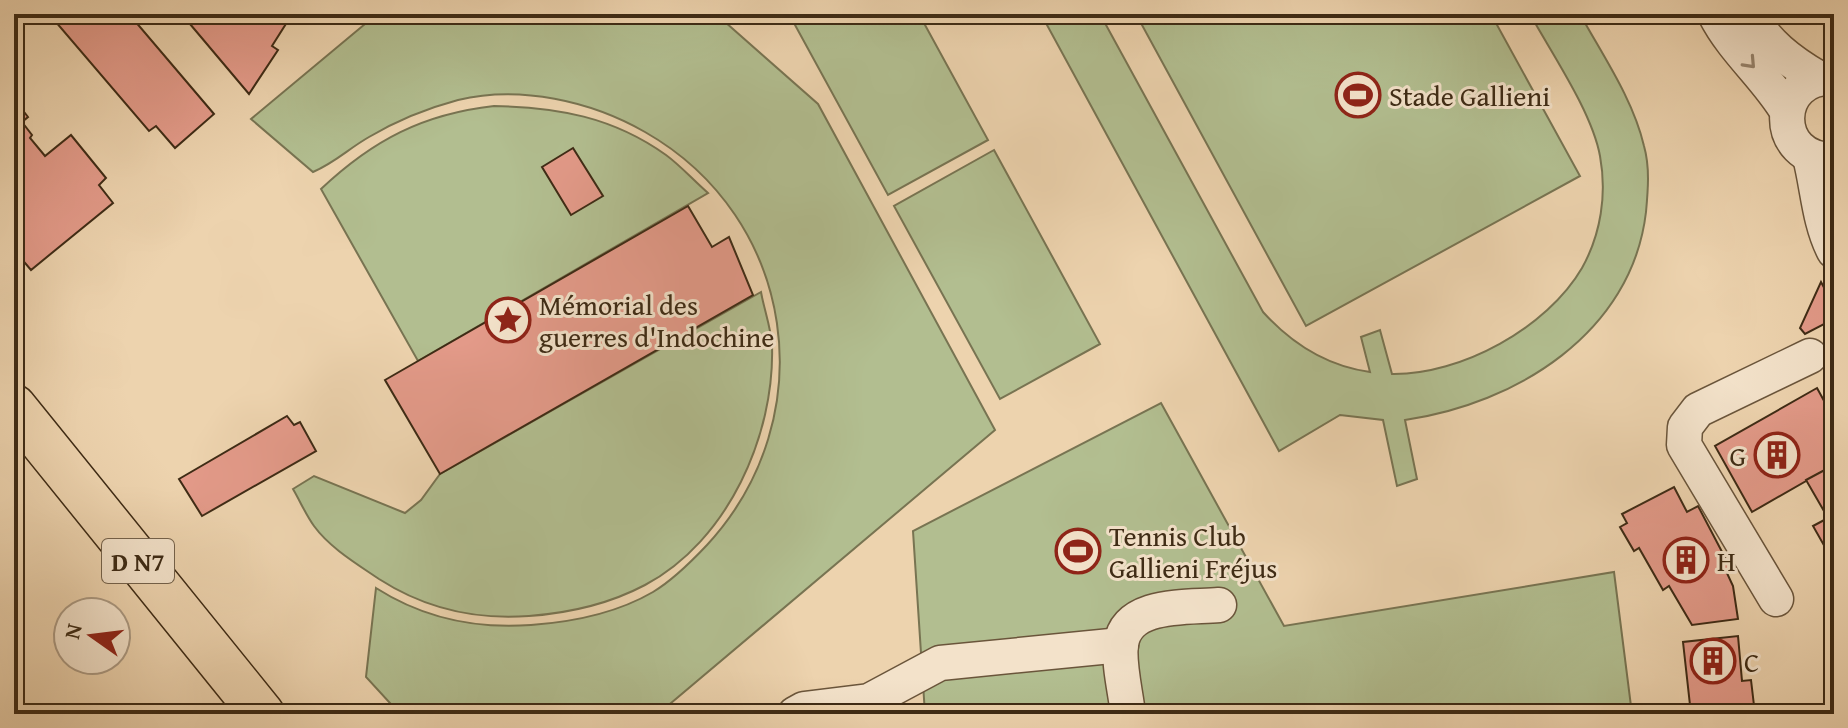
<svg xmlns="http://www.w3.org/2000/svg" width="1848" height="728" viewBox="0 0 1848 728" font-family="'Gentium Book Plus',serif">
<rect width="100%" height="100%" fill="#edd3ae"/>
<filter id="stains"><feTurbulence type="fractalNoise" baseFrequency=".0025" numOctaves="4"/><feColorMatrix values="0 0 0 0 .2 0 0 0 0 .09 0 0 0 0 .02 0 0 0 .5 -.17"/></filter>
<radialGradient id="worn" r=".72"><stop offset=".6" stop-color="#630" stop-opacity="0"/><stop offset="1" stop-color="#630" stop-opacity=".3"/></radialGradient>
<g fill="#b2be90" stroke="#787452" stroke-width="2">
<path d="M377 14H716L818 104 995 430 658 714H400L366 677 376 588C423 618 477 629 531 625 573 622 617 613 653 592 673 580 691 562 707 545 825 417 796 218 645 132 591 101 520 85 458 100 428 108 396 121 369 137 348 149 336 162 313 172L251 119Z"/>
<path d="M789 14H919L988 140 888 195Z"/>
<path d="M1041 14H1100L1263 312C1292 344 1326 366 1370 372L1361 337 1380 330 1392 374C1461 375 1547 328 1582 268 1601 234 1607 194 1600 156 1592 112 1552 54 1530 14H1580C1603 56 1633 99 1644 146 1650 167 1648 190 1646 212 1632 333 1516 404 1405 420L1417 479 1397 486 1383 420 1340 415 1279 451Z"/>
<path d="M1136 14H1491L1580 176 1306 326Z"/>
<path d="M494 106C557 107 613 117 666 155 681 166 694 181 708 193L418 361 321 189C373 140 423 114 494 106Z"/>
<path d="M994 150 1100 344 1000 399 894 206Z"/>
<path d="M761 292C764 309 771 328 772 345 775 435 728 541 645 585 609 604 570 613 529 616 476 620 424 608 379 579 357 564 330 548 314 526 306 515 300 501 293 489L314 476 405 513 421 500 440 474Z"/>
<path d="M1161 403 1284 626 1614 572 1632 714H925L913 531Z"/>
</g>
<g fill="#e39a89" stroke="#3e2b15" stroke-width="2">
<path d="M49 14H129L214 114 175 148 156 126 149 131Z"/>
<path d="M201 14H281L289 19 272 46 278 50 249 94 190 24Z"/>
<path d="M14 99 28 117 22 122 32 135 30 138 45 156 71 135 106 178 99 185 113 203 31 270 14 250Z"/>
<path d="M573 148 603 196 571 215 542 167Z"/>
<path d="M688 206 712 247 729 237 753 295 440 474 385 380Z"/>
<path d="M1821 282 1834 306V319L1805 334 1800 328Z"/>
<path d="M1817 388 1834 419V465L1752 512 1715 446Z"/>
<path d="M287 416 294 425 300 422 316 451 202 516 179 479Z"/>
<path d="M1834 465V563L1813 526 1828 518 1806 480Z"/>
<path d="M1674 487 1687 512 1698 506 1731 569 1726 571 1733 586 1738 619 1692 625 1669 586 1663 590 1639 548 1634 551 1620 527 1627 523 1622 514Z"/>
<path d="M1738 636 1742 681 1751 680 1755 714H1691L1683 642Z"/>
<path d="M14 705H44L43 714H14Z"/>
</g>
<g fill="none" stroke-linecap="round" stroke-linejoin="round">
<g stroke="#6a553b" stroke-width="37">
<g id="minor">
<path d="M1715 14C1734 51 1766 76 1787 111"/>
<path d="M1749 14C1767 44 1789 61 1818 78"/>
<path d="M1834 78C1773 74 1770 161 1834 160"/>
<path d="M1810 157C1818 188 1819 222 1834 251"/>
<path d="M1776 599 1684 445 1685 427 1698 410 1810 356"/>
<path d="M795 714 804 709 869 701 940 663 1121 645"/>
<path d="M1128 714C1126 694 1118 663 1121 644 1127 602 1187 608 1219 605"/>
</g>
</g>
<g stroke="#3e2b15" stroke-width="47">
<path id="major" d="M14 407 262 714"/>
</g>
<use href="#minor" stroke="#f3e2ca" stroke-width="34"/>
<use href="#major" stroke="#edd3ae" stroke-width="44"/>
</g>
<defs><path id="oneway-chevron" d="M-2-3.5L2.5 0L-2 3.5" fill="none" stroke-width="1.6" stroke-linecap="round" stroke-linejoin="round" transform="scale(2)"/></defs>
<use stroke="#988670" href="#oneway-chevron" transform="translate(1750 63) rotate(47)"/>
<defs>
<g id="stadium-ring" transform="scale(2.3)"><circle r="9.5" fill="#f3e2ca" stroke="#8f2418" stroke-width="1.5"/><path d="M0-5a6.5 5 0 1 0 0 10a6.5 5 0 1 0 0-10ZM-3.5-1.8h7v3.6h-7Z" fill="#8f2418"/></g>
<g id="sight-ring" transform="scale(2.3)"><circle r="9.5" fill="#f3e2ca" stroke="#8f2418" stroke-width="1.5"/><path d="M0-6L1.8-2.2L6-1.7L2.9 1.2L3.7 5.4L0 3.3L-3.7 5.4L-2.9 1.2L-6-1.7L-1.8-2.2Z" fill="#8f2418"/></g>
<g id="building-ring" transform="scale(2.3)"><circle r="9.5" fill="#f3e2ca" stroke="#8f2418" stroke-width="1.5"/><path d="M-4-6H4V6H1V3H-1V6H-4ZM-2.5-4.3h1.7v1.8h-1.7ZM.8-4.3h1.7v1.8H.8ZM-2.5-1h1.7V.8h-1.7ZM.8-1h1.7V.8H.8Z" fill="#8f2418"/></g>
</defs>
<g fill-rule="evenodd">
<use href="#stadium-ring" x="1358" y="95"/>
<use href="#sight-ring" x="508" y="320"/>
<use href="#building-ring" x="1777" y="455"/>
<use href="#stadium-ring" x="1078" y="551"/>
<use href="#building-ring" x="1686" y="560"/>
<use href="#building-ring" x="1713" y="661"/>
</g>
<g text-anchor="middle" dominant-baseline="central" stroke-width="6" stroke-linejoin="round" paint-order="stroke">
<rect fill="#f3e2ca" stroke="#74624b" stroke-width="2" x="102" y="539" width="72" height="44" rx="6"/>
<g font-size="26" font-weight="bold" fill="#3e2b15">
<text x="138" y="561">D N7</text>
</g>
<g font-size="28" fill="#3e2b15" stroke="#f3e2ca" text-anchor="start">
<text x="1389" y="95">Stade Gallieni</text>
<text x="539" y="304">Mémorial des<tspan x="539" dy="32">guerres d'Indochine</tspan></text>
<text x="1746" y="455" text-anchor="end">G</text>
<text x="1109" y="535">Tennis Club<tspan x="1109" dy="32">Gallieni Fréjus</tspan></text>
<text x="1717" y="560">H</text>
<text x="1744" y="661">C</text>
</g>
</g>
<rect width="1848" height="728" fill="none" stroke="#edd3ae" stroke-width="48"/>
<rect x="16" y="16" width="1816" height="696" fill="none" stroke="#3e2b15" stroke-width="4"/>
<rect x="24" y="24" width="1800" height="680" fill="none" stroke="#3e2b15" stroke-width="2"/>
<g transform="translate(92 636) rotate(284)"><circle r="38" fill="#f3e2ca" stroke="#ab9982" stroke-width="2"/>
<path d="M0-6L14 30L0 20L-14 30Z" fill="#8f2418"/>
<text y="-12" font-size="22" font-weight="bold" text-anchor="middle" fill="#3e2b15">N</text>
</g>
<rect width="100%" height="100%" filter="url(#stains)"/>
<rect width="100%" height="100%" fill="url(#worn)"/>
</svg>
